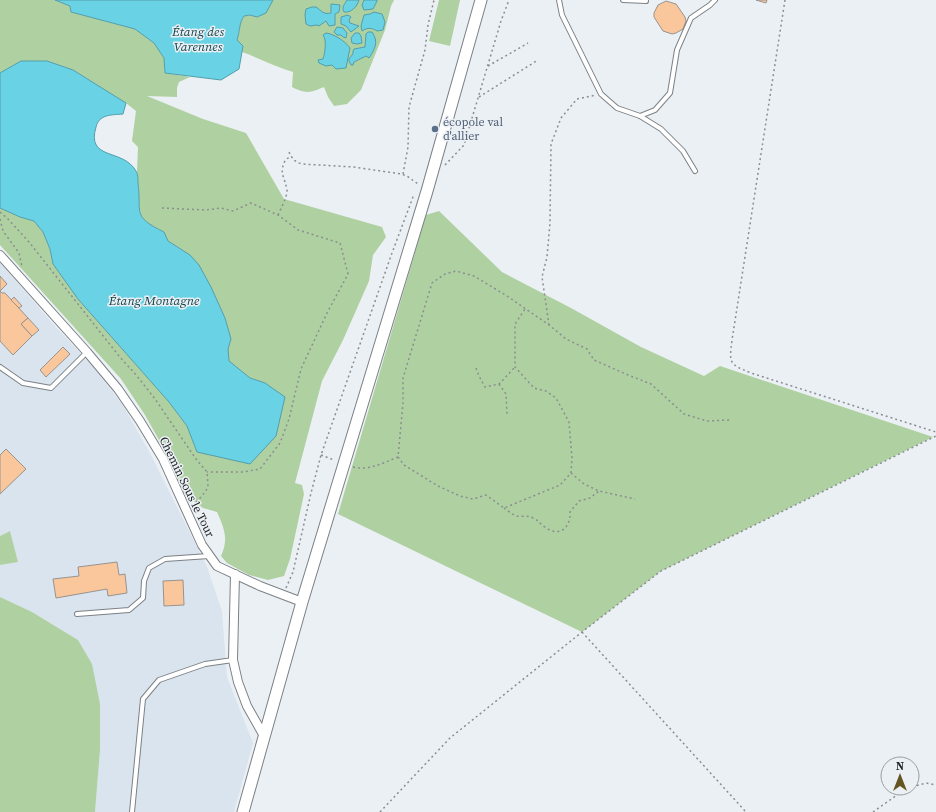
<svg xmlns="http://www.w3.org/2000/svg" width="936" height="812" viewBox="0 0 936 812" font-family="'Source Serif 4',serif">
<rect width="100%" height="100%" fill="#ebf0f5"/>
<path fill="#d9e4ee" d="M0 263 55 326 94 368 122 404 150 453 207 567 222 611 227 677 253 743 234 812H95L100 750V704L78 640 32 612 0 597V565L18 562 10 531 0 536Z"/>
<g fill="#afd0a0">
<path d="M0 0H55L70 6 71 12 135 29 154 43 164 58 165 73 190 77 179 82 177 88V97L147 96 203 119 246 133 284 199 382 227 386 237 373 255 369 281 343 340 322 381 295 483 302 485 304 494 290 559 284 576 268 580 249 575 227 563 221 556C229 539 224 528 217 512L203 508 185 495 164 449 145 415 121 379 0 245V208L20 217 34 221 43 232 50 249 53 264 78 299 169 402 187 426 197 452 265 383 250 378 228 361V349L231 339 225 318 219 305 190 255 168 241 164 232 148 224 142 218 139 209V191L137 171 138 147 132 141 136 111 126 103 73 70 47 61H21L0 73Z"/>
<path d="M273 0H394L391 6 385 30 361 90 347 104 334 106 328 97 324 87C310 93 306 94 292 87L293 72C276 67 259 58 242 52L243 46 237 40C240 32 239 23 244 16L250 15 257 17 265 13Z"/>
<path d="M439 0H460L450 46 429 41Z"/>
<path d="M439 211 502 272 571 308 641 347 704 376 720 366 933 437 661 571 582 632 338 514 426 215Z"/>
<path d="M10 531 18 562 0 565V536Z"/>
<path d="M0 597 32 612 78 640 92 664 100 704V750L95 812H0Z"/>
</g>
<g fill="#69d3e5" stroke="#539eab">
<path d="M55 0H273L266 13 257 17 250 15 244 16C239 23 240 31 237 40L243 46 239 69 221 80 165 73 164 58 154 43 135 29 71 12 70 6Z"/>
<path d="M347 0H359C357 7 351 13 344 12 341 7 345 4 347 0Z"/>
<path d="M364 0H377V1L373 9 364 10 362 5Z"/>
<path d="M331 4 340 5 339 12 335 14V25L329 26 326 21 319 26 317 25 310 26 306 24 305 15 306 9 312 7H316C321 10 323 15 331 13Z"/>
<path d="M374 12 382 14 385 22 383 30 377 31C372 28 368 27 362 31L361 26 364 15 370 14Z"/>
<path d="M348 15 351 17 349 20 350 23 359 26 351 32 346 26 341 24V17Z"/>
<path d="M337 27 343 28 347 33 346 38 343 37 341 35H337L334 32Z"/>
<path d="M368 32H372C379 42 375 49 369 58L366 56 354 62 353 65H351C346 57 351 59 353 53 353 52 353 50 354 49L365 47 366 34Z"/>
<path d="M326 33C334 34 345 41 350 48L346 68 336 69 332 65 326 66 319 63 318 60 323 59C325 53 327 40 323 35Z"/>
<path d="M355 33H359L361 36 362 43 357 44 352 43 351 38Z"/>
<path d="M21 61H47L73 70 126 103 123 114C112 115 99 114 96 127 86 161 123 148 136 171 138 174 138 179 138 183 142 213 131 216 164 232L168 241 190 255 199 265 211 287 225 318 231 339 228 349 229 361 250 378 265 383 285 397 276 436 250 464 197 452 187 426 169 402 78 299 53 264 50 249 43 232 34 221 20 217 0 208V73Z"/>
</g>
<g fill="#fac79d" stroke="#98938f">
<path d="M756 0H767L766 3Z"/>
<path d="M666 1 676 4 685 17 686 21 683 29 676 33 672 34 663 31 654 17V13L658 5Z"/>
<path d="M0 276 7 284 0 291 2 293H5L28 318 21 324 32 336 13 355 0 341Z"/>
<path d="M14 297 22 306 19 308 11 300Z"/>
<path d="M28 318 39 330 32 336 21 324Z"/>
<path d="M63 347 70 354 46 377 40 370Z"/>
<path d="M6 449 26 469 0 494V455Z"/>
<path d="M117 562 119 575 125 574 127 593 108 596 107 589 56 598 53 579 79 576 78 567Z"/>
<path d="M183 580 184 605 164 606 163 581Z"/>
</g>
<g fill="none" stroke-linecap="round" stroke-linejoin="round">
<g stroke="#7c8185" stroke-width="6">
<g id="lane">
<path d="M559 0 562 15 601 94 617 108 640 116 661 129 683 151 695 171"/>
<path d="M623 0 646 1"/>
<path d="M640 116 655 110 670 93 677 50 691 18 710 5 715 0"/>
<path d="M0 367 23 383 51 388 87 352"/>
<path d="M77 614 129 610 143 598 144 581 149 568 165 559 209 556"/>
<path d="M132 812 143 699 159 680 205 664 233 660"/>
</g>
</g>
<g stroke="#7c8185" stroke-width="10">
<g id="street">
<path d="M0 255 87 352 118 389 140 421 163 459 202 545 217 566 260 586 302 602"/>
<path d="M235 574 233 660 238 682 247 706 264 736"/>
</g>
</g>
<g stroke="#7c8185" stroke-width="13">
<path id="secondary" d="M243 812 302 602 427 191 481 0"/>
</g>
<g stroke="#8a8e91" stroke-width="1.5" stroke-dasharray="2 3" stroke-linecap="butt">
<path d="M785 0 732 340C729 364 729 364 751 373L936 432"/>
<path d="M488 66 528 43"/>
<path d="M479 97 538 60"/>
<path d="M289 152C292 159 295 162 302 164L354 167 401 174 407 176 418 184"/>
<path d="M445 165 464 145 501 21 509 0"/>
<path d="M403 174 408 147 409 107 425 50 428 25 434 0"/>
<path d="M162 208 206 210 221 208 233 211 251 203 278 215 298 230 340 243 348 274 327 313 301 369 289 419 280 443 260 469 243 472H207"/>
<path d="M0 212 8 219 29 242 119 356 137 376 155 399 196 459 207 472 208 485 206 491 193 506"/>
<path d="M278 215C281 208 287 198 287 190 285 177 278 173 286 159L291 157"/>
<path d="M0 219 3 231 19 253 22 267"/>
<path d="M549 325 542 277 547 257 550 223 551 144 561 118 577 99 596 95"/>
<path d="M476 368 479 376 485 387 499 384 515 367"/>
<path d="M499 384 506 394 507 414"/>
<path d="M321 455 334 460"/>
<path d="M398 457 404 465 438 486 460 496 473 499 486 495 504 508 560 485 571 473 572 458 569 422 556 398 546 391 534 388 515 367V324L525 309"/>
<path d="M353 467C369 471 383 463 398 457L403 403V378L432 283 445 274 456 271 474 276 507 296 549 325 566 339 587 349 594 360 628 375 651 384 684 414 707 421 731 420"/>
<path d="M571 473 584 484 599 491 635 499"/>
<path d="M504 508C508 511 513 515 517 516 522 517 528 515 533 518 538 520 540 524 545 527 559 538 571 528 570 512L579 501 590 498 599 491"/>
<path d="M286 588 293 572 311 493 321 455 392 253 413 197 416 196"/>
<path d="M582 632 746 812"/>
<path d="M912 787 926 783 936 785"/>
<path d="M380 812 450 738 582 632 661 571 936 436"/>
<path d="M873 812 907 788"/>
</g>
<use href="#lane" stroke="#fff" stroke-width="4"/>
<use href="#street" stroke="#fff" stroke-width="8"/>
<use href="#secondary" stroke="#fff" stroke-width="11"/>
</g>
<circle fill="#5c6f8a" stroke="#ebf0f5" stroke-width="1.5" cx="435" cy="129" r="4"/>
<g text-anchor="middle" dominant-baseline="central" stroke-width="3" stroke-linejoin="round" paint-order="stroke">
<g font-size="12" fill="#4e5e75" stroke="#ebf0f5" text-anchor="start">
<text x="443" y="122">écopole val<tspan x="443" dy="14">d'allier</tspan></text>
</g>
<g font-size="12" fill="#212325" stroke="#ebf0f5">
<text transform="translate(187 487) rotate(64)">Chemin Sous le Tour</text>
</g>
<g font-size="13" font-style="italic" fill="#0d3f47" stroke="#ebf0f5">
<text x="198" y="31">Étang des<tspan x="198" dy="15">Varennes</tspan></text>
<text x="154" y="300">Étang Montagne</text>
</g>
</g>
<g transform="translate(900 776)"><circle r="19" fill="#ebf0f5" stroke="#9a9ea2"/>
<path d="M0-3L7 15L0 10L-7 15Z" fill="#645421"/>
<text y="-6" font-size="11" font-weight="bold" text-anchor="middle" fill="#212325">N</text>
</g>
</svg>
